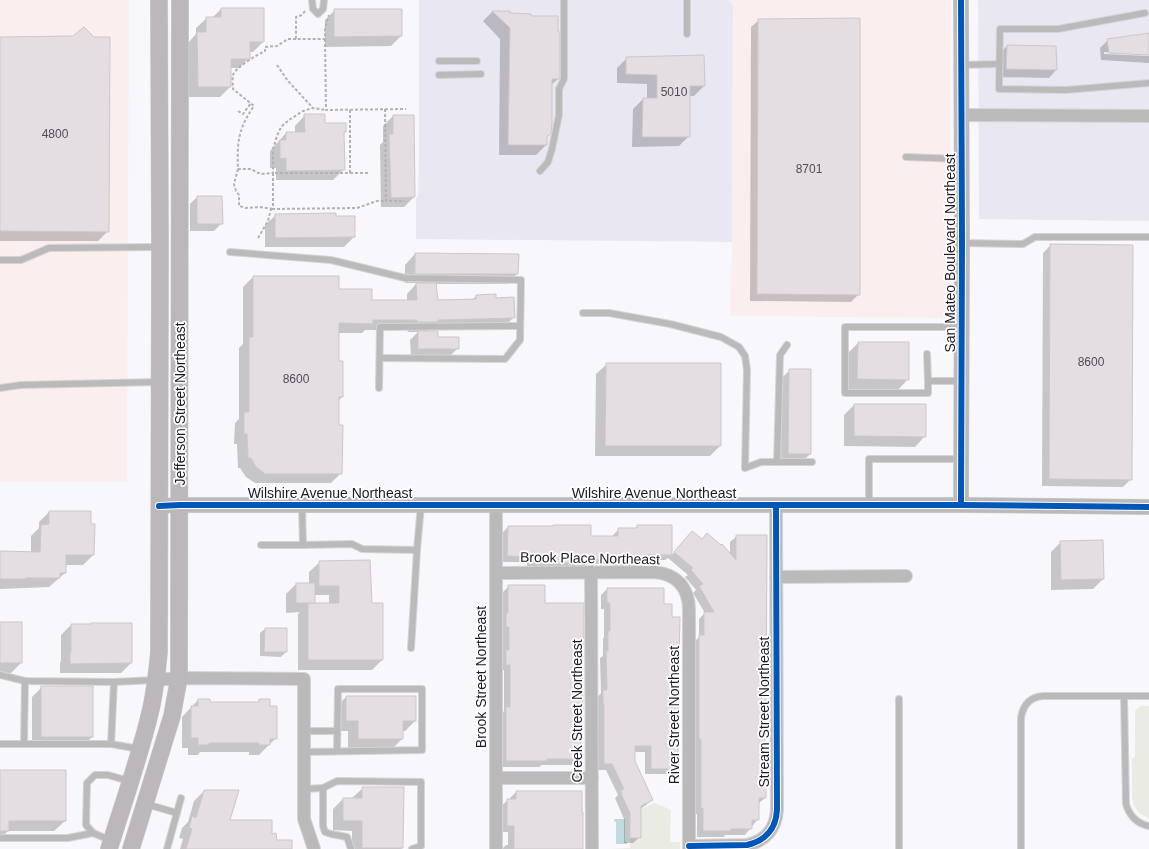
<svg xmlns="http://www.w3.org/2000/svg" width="1149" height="849" viewBox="0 0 1149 849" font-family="Arial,sans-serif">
<rect width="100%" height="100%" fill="#f8f7fb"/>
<g fill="#e9e8f2">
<path d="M419 0H729L733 5 732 242 416 239V198L418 196 419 154Z"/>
<path d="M978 0H1149V221L979 219Z"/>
</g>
<g fill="#fbeeef">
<path d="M0 0H129L127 482H0Z"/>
<path d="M729 0H950L951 4 949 318 730 316 732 242 733 5Z"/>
</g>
<g fill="#eaebe2">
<path d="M1141 706H1149V818C1139 815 1134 808 1132 798V758L1135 757V711Z"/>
<path d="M655 803 671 810 670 842H680V849H612L630 848V838L641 837V818H630V814Z"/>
</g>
<path fill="#c0dce1" d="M614 819H625V841L627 842V844H616V822L614 821Z"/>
<g fill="#0003" fill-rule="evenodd">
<path d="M221 9 263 42 253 52H249V58L239 68H230V87L220 97H188V43L196 34V28L207 18H212Z"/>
<path d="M335 10 401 36 391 46 325 47V20Z"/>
<path d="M492 12H509V14L530 17 557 33 558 79 551 85 546 145 536 155H499L500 39 483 21Z"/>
<path d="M759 20 859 294 851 302 750 301 751 27Z"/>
<path d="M1149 34V54L1104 52V54L1149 56V63L1101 60 1100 48 1108 40Z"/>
<path d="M0 38 108 231 98 241H0Z"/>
<path d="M1007 46 1055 47 1056 70 1049 78 999 77V54Z"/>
<path d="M703 56 704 86 694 96H689V136L679 146 632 147 633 109 643 99H647V84L617 83V68L627 58Z"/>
<path d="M305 115 324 124 345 131 343 133 344 169 333 180H276V168H270V151L286 133H295V126Z"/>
<path d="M393 116H413L414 197 404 207H381L380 145 383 142V126Z"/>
<path d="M197 197 222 223 214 231H190V204Z"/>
<path d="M276 215 354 237 344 247H265V225Z"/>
<path d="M1051 245 1131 479 1123 487 1042 486 1043 253Z"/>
<path d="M415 254 517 274 507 284H435L437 301 472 300 476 296 495 295V299L514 317 504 327 429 330 426 332 458 348 450 356H411L410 340 418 332H408L407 330H365L362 333H338V362L342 397 338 401V426L341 473 331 483H255L246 477 240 468H238L237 444H234L235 423 239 419V348L243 344V287L253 277 338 290 371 301H407V294L417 283H405V265Z"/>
<path d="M858 343H908V379L898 390 848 389V353Z"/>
<path d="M607 364 720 446 710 456H595L596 374Z"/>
<path d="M790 370 810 454 800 464H778L780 380Z"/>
<path d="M854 405 925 436 915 447 844 446V415Z"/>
<path d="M49 512 93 555 83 565H65V573L49 587 0 589V552L31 553V536L39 528V522Z"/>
<path d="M590 526V537H613V535L619 529H634L638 526H671V556L686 538 701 540 707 534 730 555V542L737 536 765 732V798L758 804V819L745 835H725L724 837H697V814H695V745H693V643L699 637V619L705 613 693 593 696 590 685 577 688 575 668 558 665 560H643L638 566H627L626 567H613V564H587L584 568H527V562H502V533L508 527Z"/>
<path d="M1061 542 1103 579 1093 589 1051 590V552Z"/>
<path d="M320 562 371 604 382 660 372 670H298V614L300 612 286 613V594L296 584H309V572ZM314 595H329V604H312Z"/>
<path d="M509 586 544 604 581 646 582 711 580 713 579 759 572 765H541L540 767H501V715L504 711V670H500V657L503 654V633H500V620L503 617V592Z"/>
<path d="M607 589 663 605 671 618 677 657V768L670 774H645V752H634V761L651 800 645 806 640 809V837L633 843H624V819L615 798 618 795 606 770H598V710H597V698L601 693 600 658 603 656V639L604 637V609H601V595Z"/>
<path d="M0 623H21V663L11 673H0Z"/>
<path d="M131 624V663L121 673H60V663L61 661V635L71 625Z"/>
<path d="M265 629 286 652 281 657 260 656V633Z"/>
<path d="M42 687 92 737 82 747H32V697Z"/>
<path d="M346 697H415V721L405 731H402V739L392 749H348V731H336V707Z"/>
<path d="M198 700 209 703H257L259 700H269V707L276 738 259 755H249V752H200L198 755H188V748H182V717Z"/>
<path d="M0 771H65V821L54 831H8L0 839Z"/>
<path d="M363 788 402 848 401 849H352V831L333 830V809L343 799 352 798Z"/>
<path d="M204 791 229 821 271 835 276 841 291 849H180L183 839 179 838 182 828 188 822 194 801Z"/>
<path d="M516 792 582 849H502L506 845H508V832H501V806L508 800H510V798Z"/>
</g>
<g fill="#e4dee3" stroke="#cdc6ca">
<path d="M221 8H264V42H250V59H231V87H198L197 32H206V17H221Z"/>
<path d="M334 9H402V36L334 37Z"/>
<path d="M492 11H510V13L531 14V16H558V32H560V78L559 79H552V123L551 134 547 136V145H508L510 28Z"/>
<path d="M860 18V295L757 294 758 19Z"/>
<path d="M84 27 94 37H110L109 232 0 231V37L73 36Z"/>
<path d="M1149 33V55L1109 53 1107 39Z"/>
<path d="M1007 45 1056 46 1057 70 1006 69Z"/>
<path d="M704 55 705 86H690V137H642L643 98H657V75L626 74V57Z"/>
<path d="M304 114H325V123H346V132H344L345 170 286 171V158L280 159V140H286V132H305Z"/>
<path d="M393 115H414L415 197 391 198 389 134H393Z"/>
<path d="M197 196H222L223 224H197Z"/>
<path d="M336 213V216H355V237L275 238V214Z"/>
<path d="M1050 244 1133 245 1132 480 1049 479Z"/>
<path d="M415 253 519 254 518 274H415Z"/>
<path d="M253 276H339V289H372V300H417L416 283H436L438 300 476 299V295L496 294V298L514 297 515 318 438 320V322H417V320H373V324L339 323V361H343V397H339V425H343L342 474H265L256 467 251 458H248L247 434H244V412H249V337H253Z"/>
<path d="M418 331H438V337H459V349H418Z"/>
<path d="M858 342H909V380L857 379Z"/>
<path d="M606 363H721V446H605Z"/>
<path d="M789 369H811V454H788Z"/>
<path d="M854 404H926V437L854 436Z"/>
<path d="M49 511H91V524H95L94 555H66V573H60V578H26V579H0V551L40 552 41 525 49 524Z"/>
<path d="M553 525H591V536H618V528H637V525H672V555H644V560H632V562H618V559H591V562H571V563H532V557L507 556 508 526H553Z"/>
<path d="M692 531 702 539 707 533 721 545 722 544 736 560V535H767L766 715V733H765V776H766V798H759V820H752V829H731V831H703V808H701V739H699V635H704V612H714L699 586 703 584 691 570 693 568 674 552Z"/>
<path d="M1103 540 1104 579 1061 580 1060 541Z"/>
<path d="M370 560 372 603H383V660H308V603H339V586H319V561Z"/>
<rect x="296" y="583" width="19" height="20"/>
<path d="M508 585H545V603H584V645H582L583 711H581L580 759H547V761H506V707H510V665H506V650H509V627H506V613H508Z"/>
<path d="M607 588H664V604H672V617H680L679 656H678V769H651V746H635V761L653 800 641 806V838H630V813L621 794 622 793 620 791 624 789 612 764H604V704H603V690H607L606 651H608V631H610V603H607Z"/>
<rect x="0" y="622" width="22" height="41"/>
<path d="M91 623H132V663L70 664V652H71V624H91Z"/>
<path d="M265 628H287V652H264Z"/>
<rect x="41" y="686" width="52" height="51"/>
<path d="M346 696H416V721H403V739H358V721H346Z"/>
<path d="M198 699H210V702H259V699H270V706H277V739H270V745H259V743H209V745H198V738H191V706H198Z"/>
<path d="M0 770H66V821H9V831H0Z"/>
<path d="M362 787H404L403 848H362V821H343V798H362Z"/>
<path d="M204 790H239L230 820H272V834L276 833 277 840H292V849H186L192 829 189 828 192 816 196 818Z"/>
<path d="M516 791H582V812H583V849H514V826H507V799H516Z"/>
</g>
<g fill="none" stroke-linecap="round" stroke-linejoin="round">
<g stroke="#d4d4d8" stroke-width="8">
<g id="service">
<path d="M312 0 313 9 318 14 323 9 324 0"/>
<path d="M687 0V34"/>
<path d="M1145 13 1058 29H1000L999 89 1066 90 1149 83"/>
<path d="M439 61H477"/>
<path d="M961 65 999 64"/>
<path d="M439 75 481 74"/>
<path d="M906 157 962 159"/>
<path d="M540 171 548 162 552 149 559 115V89L564 79V0"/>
<path d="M962 243 1023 244 1035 237H1149"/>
<path d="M230 252 331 260 405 278 521 280 520 340 505 359 380 358"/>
<path d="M0 260H21L49 248 158 247"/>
<path d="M583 313H609L670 324 721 337 739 347 745 356 747 370 745 468 761 462H812"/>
<path d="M927 354 928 381"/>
<path d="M962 381H928V393H845V327H962"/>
<path d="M0 388 21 385 158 382"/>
<path d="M379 388 380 327 520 326"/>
<path d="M777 462 780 355 787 345"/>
<path d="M302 505 303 545 352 544 362 549 417 550 421 505"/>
<path d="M869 505V459H961"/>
<path d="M261 545H303"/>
<path d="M411 648 417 550"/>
<path d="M0 675 25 681 114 682 155 680"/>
<path d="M25 681 24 744H111L139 749"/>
<path d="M1124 696 1126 804C1129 815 1137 824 1149 826"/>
<path d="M304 731H337"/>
<path d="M0 744H24"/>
<path d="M111 744 114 682"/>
<path d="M304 752 422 750V689H338L337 751"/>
<path d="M323 788V826L325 832 331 834 347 837 351 849"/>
<path d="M304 789 323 788 337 781 421 782V846L412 849"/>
<path d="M146 804 177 813"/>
<path d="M0 838H68L93 833"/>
<path d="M110 840 93 833 86 825 87 783 95 775H108L129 781"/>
<path d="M167 849 181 798"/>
<path d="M899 849V699"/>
<path d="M1021 849V718C1023 705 1030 697 1043 696H1149"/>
</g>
</g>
<g stroke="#d4d4d8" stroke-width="14">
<g id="minor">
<path d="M961 115 1149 116"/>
<path d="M496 505V849"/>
<path d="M591 572 592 849"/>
<path d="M496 573 654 572C677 574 689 588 689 610V849"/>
<path d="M776 577 906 576"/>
<path d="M156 680 179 678 304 679V819L314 849"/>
<path d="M496 778H592"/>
<path d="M689 846 747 845C765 841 776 829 777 810L776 505"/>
</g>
</g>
<g stroke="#d4d4d8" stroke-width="16">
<g id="tertiary">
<path d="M961 0 962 243 961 505"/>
<path d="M159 506 180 505H961L1149 507"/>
</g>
</g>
<g stroke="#d4d4d8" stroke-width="18">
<g id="secondary">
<path d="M109 849C123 804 139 759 150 713 155 693 157 672 159 652L160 250 159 0"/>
<path d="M131 849 172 716 179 678 180 0"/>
</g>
</g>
<g stroke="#b4b1b4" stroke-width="2" stroke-dasharray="3 2" stroke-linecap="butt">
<path d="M305 11 302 15 296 17V39H325V28L329 15"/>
<path d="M296 39H288L277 46 265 47V51C257 55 236 67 233 75 232 79 233 85 233 89L254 106C238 129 237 142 238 169H251L256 172 261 174 273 173V149L277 136 281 127 289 120 303 111 313 108 326 110"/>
<path d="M325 39 326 110 406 109"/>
<path d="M277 65 288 81 313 108"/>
<path d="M385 109 386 201H405"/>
<path d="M350 110V173"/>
<path d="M238 111 243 114 251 103"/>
<path d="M238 169 234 184 236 191 239 195V206L246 208 260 207 273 209"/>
<path d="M368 173H273V209L357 208 377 201H386"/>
<path d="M258 238 268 221 271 209"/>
</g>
<use href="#service" stroke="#bcb9ba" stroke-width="6"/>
<use href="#minor" stroke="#bcb9ba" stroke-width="12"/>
<use href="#tertiary" stroke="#bcb9ba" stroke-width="15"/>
<use href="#secondary" stroke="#bcb7ba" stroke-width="17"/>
<g stroke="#fff" stroke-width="8">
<g id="cycleway">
<path d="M961 0 962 243 961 505"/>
<path d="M159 506 180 505H961L1149 507"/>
<path d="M689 846 747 845C765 841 776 829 777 810L776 505"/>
</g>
</g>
<use href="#cycleway" stroke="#0057b8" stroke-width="6"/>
</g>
<g text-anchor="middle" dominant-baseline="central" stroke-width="3.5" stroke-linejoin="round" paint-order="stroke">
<g font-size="12" fill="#504d56">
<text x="674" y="92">5010</text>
<text x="55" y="134">4800</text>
<text x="809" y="169">8701</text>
<text x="1091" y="362">8600</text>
<text x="296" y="379">8600</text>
</g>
<g font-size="14" fill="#1a1823" stroke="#fff">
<text transform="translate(950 253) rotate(-90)">San Mateo Boulevard Northeast</text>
<text transform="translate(180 404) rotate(-90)">Jefferson Street Northeast</text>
<text x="330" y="493">Wilshire Avenue Northeast</text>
<text x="654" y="493">Wilshire Avenue Northeast</text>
<text transform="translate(590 558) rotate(1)">Brook Place Northeast</text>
<text transform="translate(481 677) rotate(-90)">Brook Street Northeast</text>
<text transform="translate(577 711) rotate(-90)">Creek Street Northeast</text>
<text transform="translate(764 712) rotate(-90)">Stream Street Northeast</text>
<text transform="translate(674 715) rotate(-90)">River Street Northeast</text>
</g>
</g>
</svg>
